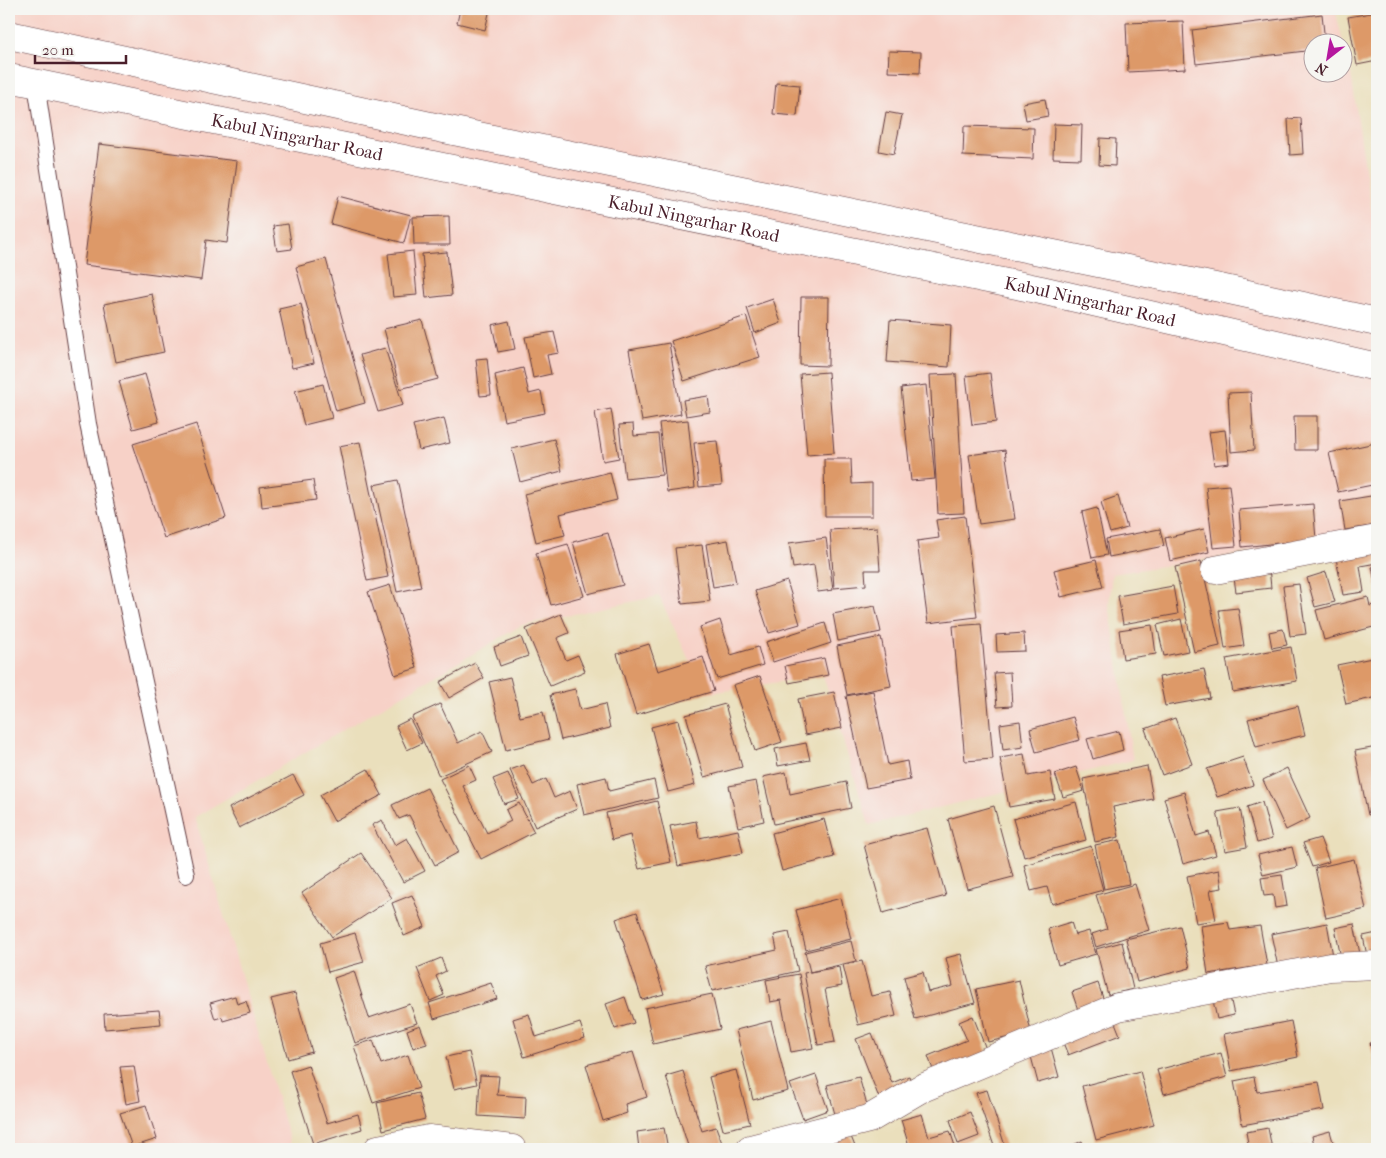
<svg xmlns="http://www.w3.org/2000/svg" width="1386" height="1158" viewBox="0 0 1386 1158" font-family="'IM FELL French Canon',serif">
<rect width="100%" height="100%" fill="#f6f6f2"/>
<filter id="ink" filterUnits="userSpaceOnUse"><feTurbulence type="fractalNoise" baseFrequency=".02" numOctaves="2"/><feDisplacementMap in="SourceGraphic" scale="10" xChannelSelector="R" yChannelSelector="G"/><feConvolveMatrix kernelMatrix="1 2 1 2 8 2 1 2 1" color-interpolation-filters="sRGB"/></filter>
<filter id="wash" filterUnits="userSpaceOnUse"><feTurbulence type="fractalNoise" baseFrequency=".0096" numOctaves="4" result="noise"/><feDisplacementMap in="SourceGraphic" scale="20" xChannelSelector="R" yChannelSelector="G"/><feGaussianBlur stdDeviation="1.12" result="paint"/><feColorMatrix in="noise" values="0 0 0 0 0 0 0 0 0 0 0 0 0 0 0 0 0 1.4 0 .05"/><feComposite in="paint" operator="in"/></filter>
<g filter="url(#wash)">
<rect width="100%" height="100%" fill="#eadfbc"/>
<path fill="#f7d1c7" d="M9 9H1335L1343 42H1314V72H1344V44L1351 74 1377 246V533L1112 574 1109 604 1133 760 869 825 823 675 705 694 659 596 522 625 195 817 292 1149H9Z"/>
<g id="blocks">
<g fill="#dd9967">
<path d="M460 9H490L485 30 457 23Z"/>
<path d="M1377 12V61L1357 65 1348 17Z"/>
<path d="M1322 14 1325 42H1314V50L1196 64 1192 30Z"/>
<path d="M1183 21 1185 69 1128 72 1126 23Z"/>
<path d="M889 51 921 52 920 73 888 72Z"/>
<path d="M776 83 800 85 797 116 773 114Z"/>
<path d="M1045 99 1048 116 1026 120 1023 103Z"/>
<path d="M886 112 902 115 894 154 879 151Z"/>
<path d="M1301 118 1303 154 1290 155 1288 119Z"/>
<path d="M1054 124 1082 125 1081 159 1053 158Z"/>
<path d="M964 126 1034 128 1033 159 963 156Z"/>
<path d="M1100 138 1116 139 1115 166 1099 165Z"/>
<path d="M99 144 237 161 227 243 206 240 201 280 84 265Z"/>
<path d="M338 196 411 215 404 243 331 224Z"/>
<path d="M449 216 450 245H414L413 217Z"/>
<path d="M288 224 292 249 277 251 273 226Z"/>
<path d="M413 251 417 295 393 297 388 254Z"/>
<path d="M447 252 452 295 426 298 422 254Z"/>
<path d="M326 259 365 403 336 411 296 267Z"/>
<path d="M152 294 164 352 116 362 104 304Z"/>
<path d="M801 297H829L828 366 800 365Z"/>
<path d="M773 299 781 323 755 333 747 308Z"/>
<path d="M301 304 314 363 292 368 279 309Z"/>
<path d="M746 316 760 357 684 381 671 341Z"/>
<path d="M422 320 438 379 400 389 384 329Z"/>
<path d="M890 320 951 325 949 367 887 362Z"/>
<path d="M509 321 515 349 498 352 492 325Z"/>
<path d="M554 332 559 353 547 355 551 374 533 378 525 337Z"/>
<path d="M669 343 681 414 642 421 629 350Z"/>
<path d="M385 348 403 405 378 412 360 355Z"/>
<path d="M487 358 491 395 480 396 476 359Z"/>
<path d="M523 368 529 394 541 391 545 413 504 421 495 375Z"/>
<path d="M828 372 834 453 807 455 800 374Z"/>
<path d="M990 373 996 422 972 425 966 376Z"/>
<path d="M145 374 159 422 133 429 119 381Z"/>
<path d="M956 374 964 513 938 514 930 375Z"/>
<path d="M323 384 332 418 304 425 295 391Z"/>
<path d="M926 385 935 479 911 481 901 388Z"/>
<path d="M1251 392 1254 450 1231 452 1228 393Z"/>
<path d="M708 396 710 412 686 416 683 400Z"/>
<path d="M611 409 619 458 603 461 595 412Z"/>
<path d="M1294 416H1317V450H1295Z"/>
<path d="M444 418 450 443 419 450 413 425Z"/>
<path d="M688 420 695 488 667 492 659 423Z"/>
<path d="M196 424 226 518 164 538 133 444Z"/>
<path d="M633 424 634 436 658 434 662 475 625 479 619 425Z"/>
<path d="M1225 430 1229 463 1214 465 1209 432Z"/>
<path d="M554 439 562 471 520 482 512 449Z"/>
<path d="M717 441 722 485 699 487 694 443Z"/>
<path d="M360 442 388 577 367 581 339 446Z"/>
<path d="M1375 443 1377 451V484L1338 492 1329 453Z"/>
<path d="M1005 450 1015 519 979 524 969 455Z"/>
<path d="M824 459H851L852 484 872 483V516H825Z"/>
<path d="M610 472 617 500 560 514 565 535 536 542 524 494Z"/>
<path d="M313 480 316 500 262 507 260 487Z"/>
<path d="M398 480 421 587 397 592 374 485Z"/>
<path d="M1229 485 1236 546 1213 548 1206 487Z"/>
<path d="M1377 495V525L1345 530 1340 501Z"/>
<path d="M1118 496 1127 528 1110 533 1101 502Z"/>
<path d="M1313 504 1316 539 1242 547 1239 510Z"/>
<path d="M1097 508 1107 555 1092 558 1082 512Z"/>
<path d="M965 516 977 617 928 623 917 541 939 538 936 520Z"/>
<path d="M877 527 880 570H865L866 585 834 588 830 530Z"/>
<path d="M1160 529 1164 546 1109 557 1106 539Z"/>
<path d="M1204 529 1209 552 1170 561 1165 538Z"/>
<path d="M608 533 623 585 588 594 573 542Z"/>
<path d="M826 538 833 590 818 592 814 565 793 568 789 543Z"/>
<path d="M728 540 736 583 713 587 706 544Z"/>
<path d="M568 544 584 596 551 605 536 553Z"/>
<path d="M702 545 710 601 682 604 675 548Z"/>
<path d="M1377 546V563L1360 566 1364 592 1343 595 1335 553Z"/>
<path d="M1096 560 1103 587 1061 597 1054 570Z"/>
<path d="M1201 561 1220 646 1194 652 1175 567Z"/>
<path d="M1377 566V586L1376 587 1372 567Z"/>
<path d="M1269 567 1271 588 1236 592 1233 571Z"/>
<path d="M1326 572 1335 602 1315 607 1307 578Z"/>
<path d="M787 581 800 624 769 633 755 591Z"/>
<path d="M1299 584 1306 634 1290 636 1283 586Z"/>
<path d="M390 585 417 668 395 675 368 592Z"/>
<path d="M1173 586 1178 614 1123 624 1118 596Z"/>
<path d="M1368 597 1370 606 1377 604V626L1324 640 1316 610Z"/>
<path d="M875 606 881 632 838 641 833 614Z"/>
<path d="M1238 608 1244 646 1225 649 1219 610Z"/>
<path d="M561 614 569 633 557 638 566 660 578 655 585 671 550 686 526 629Z"/>
<path d="M1181 619 1188 651 1164 656 1157 625Z"/>
<path d="M720 620 731 655 758 647 763 665 717 679 700 627Z"/>
<path d="M825 623 831 643 773 662 766 642Z"/>
<path d="M981 624 993 759 965 761 953 626Z"/>
<path d="M1152 625 1156 654 1123 659 1119 630Z"/>
<path d="M1283 629 1287 645 1272 648 1269 632Z"/>
<path d="M1024 633 1025 651 997 652 996 635Z"/>
<path d="M521 637 528 656 500 666 494 647Z"/>
<path d="M881 637 891 686 847 695 837 646Z"/>
<path d="M649 644 658 671 703 657 714 691 636 715 617 654Z"/>
<path d="M1291 647 1297 681 1233 692 1226 659Z"/>
<path d="M1377 657V697L1346 704 1337 665Z"/>
<path d="M824 658 828 675 789 683 785 666Z"/>
<path d="M475 663 484 678 449 698 440 682Z"/>
<path d="M1204 669 1210 698 1165 706 1159 677Z"/>
<path d="M1010 672 1012 706 997 707 994 673Z"/>
<path d="M760 676 782 742 755 751 733 685Z"/>
<path d="M510 677 520 717 543 712 549 739 506 750 489 682Z"/>
<path d="M575 689 580 710 605 704 610 728 561 740 550 695Z"/>
<path d="M873 691 888 765 907 761 910 780 866 788 846 696Z"/>
<path d="M834 692 842 728 805 735 798 699Z"/>
<path d="M440 704 458 743 482 731 492 752 439 776 412 717Z"/>
<path d="M725 704 742 767 704 777 686 715Z"/>
<path d="M1298 706 1305 735 1256 747 1248 719Z"/>
<path d="M1073 717 1080 740 1036 752 1030 729Z"/>
<path d="M1175 718 1192 764 1162 775 1145 729Z"/>
<path d="M410 719 422 743 407 750 396 726Z"/>
<path d="M678 720 695 785 668 792 651 727Z"/>
<path d="M1020 721 1023 747 1003 750 1000 724Z"/>
<path d="M1119 731 1123 750 1093 759 1087 739Z"/>
<path d="M806 743 810 760 778 766 775 749Z"/>
<path d="M1377 747V812L1368 815 1355 751Z"/>
<path d="M1024 754 1028 776 1050 772 1055 799 1009 807 1000 758Z"/>
<path d="M1243 757 1253 785 1217 797 1207 769Z"/>
<path d="M469 765 476 780 463 786 487 833 511 821 506 810 519 803 534 832 481 859 440 779Z"/>
<path d="M524 765 533 785 546 779 554 798 570 791 577 809 535 827 510 770Z"/>
<path d="M1147 766 1153 799 1113 807 1119 837 1095 842 1083 779Z"/>
<path d="M1076 767 1084 791 1063 797 1055 774Z"/>
<path d="M1287 768 1310 818 1286 830 1263 780Z"/>
<path d="M368 769 382 795 334 821 320 795Z"/>
<path d="M786 772 790 794 846 782 851 808 774 824 763 777Z"/>
<path d="M508 773 519 799 504 804 493 779Z"/>
<path d="M293 775 304 795 239 828 229 808Z"/>
<path d="M606 777 609 791 654 780 658 798 584 815 577 784Z"/>
<path d="M756 781 764 821 738 827 729 786Z"/>
<path d="M427 788 459 852 435 865 409 815 399 819 392 805Z"/>
<path d="M1184 792 1196 836 1209 832 1216 855 1183 864 1164 798Z"/>
<path d="M657 801 671 862 639 869 630 835 612 840 606 813Z"/>
<path d="M1076 802 1086 840 1024 857 1013 819Z"/>
<path d="M1262 802 1272 839 1257 843 1247 807Z"/>
<path d="M994 806 1013 877 967 889 948 819Z"/>
<path d="M1240 808 1247 847 1225 851 1217 812Z"/>
<path d="M824 819 834 857 782 871 772 833Z"/>
<path d="M382 820 395 845 407 838 425 871 403 882 372 825Z"/>
<path d="M696 821 699 838 738 830 743 853 678 866 670 826Z"/>
<path d="M927 828 946 896 883 913 864 845Z"/>
<path d="M1320 838 1329 862 1312 867 1303 843Z"/>
<path d="M1120 840 1129 884 1104 889 1095 845Z"/>
<path d="M1091 846 1103 890 1052 904 1047 887 1031 891 1024 865Z"/>
<path d="M1292 847 1297 867 1263 875 1258 855Z"/>
<path d="M361 853 392 898 332 937 302 893Z"/>
<path d="M1354 859 1366 909 1326 918 1315 868Z"/>
<path d="M1219 870 1222 888 1210 890 1216 920 1196 923 1187 876Z"/>
<path d="M1282 875 1287 906 1275 908 1273 895 1264 896 1261 878Z"/>
<path d="M1135 884 1149 930 1096 947 1092 934 1107 929 1096 895Z"/>
<path d="M412 895 425 927 404 936 392 903Z"/>
<path d="M841 898 851 939 806 950 796 910Z"/>
<path d="M637 912 664 994 642 1000 616 919Z"/>
<path d="M1071 922 1075 935 1089 931 1096 954 1058 965 1048 929Z"/>
<path d="M1228 922 1230 930 1260 926 1267 965 1208 974 1201 926Z"/>
<path d="M1327 923 1333 956 1278 967 1271 934Z"/>
<path d="M1354 924 1360 954 1341 958 1335 928Z"/>
<path d="M1180 926 1190 968 1137 982 1126 939Z"/>
<path d="M789 932 798 971 712 991 705 966 777 950 774 935Z"/>
<path d="M355 933 364 962 328 972 320 943Z"/>
<path d="M1377 933V954L1367 956 1363 936Z"/>
<path d="M851 941 856 961 810 972 805 952Z"/>
<path d="M1122 942 1133 989 1108 995 1096 949Z"/>
<path d="M961 954 975 1003 915 1019 904 977 923 972 928 992 953 986 946 958Z"/>
<path d="M441 958 446 971 436 976 444 995 430 1001 417 968Z"/>
<path d="M862 961 871 996 890 992 896 1016 858 1025 843 965Z"/>
<path d="M839 967 842 986 825 989 835 1042 818 1045 804 973Z"/>
<path d="M354 971 369 1018 410 1004 417 1023 355 1043 334 978Z"/>
<path d="M799 974 813 1048 791 1052 781 1000 770 1002 766 980Z"/>
<path d="M1019 980 1031 1032 988 1042 976 989Z"/>
<path d="M491 983 497 999 434 1019 429 1003Z"/>
<path d="M1098 983 1105 1004 1079 1013 1072 992Z"/>
<path d="M1229 992 1234 1015 1217 1019 1212 996Z"/>
<path d="M295 993 312 1052 288 1059 271 999Z"/>
<path d="M712 994 720 1029 653 1044 645 1008Z"/>
<path d="M235 996 237 1004 246 1001 250 1013 223 1021 222 1017 215 1019 210 1003Z"/>
<path d="M625 997 634 1023 615 1029 606 1004Z"/>
<path d="M159 1010 161 1024 105 1029 104 1014Z"/>
<path d="M529 1014 536 1037 580 1023 585 1038 524 1057 513 1019Z"/>
<path d="M1112 1015 1120 1035 1068 1055 1060 1035Z"/>
<path d="M973 1016 988 1054 935 1075 928 1056 967 1040 959 1022Z"/>
<path d="M771 1021 788 1091 753 1100 736 1030Z"/>
<path d="M1291 1021 1298 1057 1231 1071 1224 1034Z"/>
<path d="M420 1025 427 1044 413 1048 407 1030Z"/>
<path d="M872 1033 892 1083 909 1076 915 1090 881 1103 856 1039Z"/>
<path d="M373 1040 381 1064 408 1055 419 1088 373 1103 354 1046Z"/>
<path d="M1377 1042V1069H1376L1370 1043Z"/>
<path d="M1050 1044 1059 1077 1038 1083 1029 1049Z"/>
<path d="M469 1052 477 1084 454 1089 446 1057Z"/>
<path d="M633 1052 647 1097 625 1104 627 1113 603 1121 586 1065Z"/>
<path d="M1221 1053 1227 1077 1164 1094 1157 1070Z"/>
<path d="M308 1065 327 1123 358 1114 362 1129 313 1144 290 1071Z"/>
<path d="M134 1066 140 1101 126 1104 120 1067Z"/>
<path d="M736 1070 750 1124 723 1130 709 1077Z"/>
<path d="M683 1071 702 1131 716 1127 722 1143 702 1149H689L666 1076Z"/>
<path d="M1140 1071 1154 1125 1096 1140 1082 1086Z"/>
<path d="M480 1075 499 1076 497 1095 526 1097 525 1119 478 1116Z"/>
<path d="M816 1075 828 1110 803 1119 790 1084Z"/>
<path d="M859 1077 868 1109 836 1118 827 1085Z"/>
<path d="M1254 1077 1257 1092 1319 1082 1324 1110 1242 1125 1234 1081Z"/>
<path d="M987 1090 1006 1149H995L976 1093Z"/>
<path d="M418 1093 425 1119 383 1130 377 1103Z"/>
<path d="M146 1105 157 1139 132 1147 120 1113Z"/>
<path d="M970 1112 979 1136 958 1144 950 1120Z"/>
<path d="M922 1114 929 1137 950 1131 956 1149H910L901 1120Z"/>
<path d="M664 1128 668 1149H639L637 1132Z"/>
<path d="M1268 1128 1272 1149H1249L1246 1132Z"/>
<path d="M848 1129 856 1149H811L809 1143Z"/>
<path d="M1330 1131 1335 1149H1315L1312 1136Z"/>
<path d="M1082 1141 1085 1149H1075L1073 1145Z"/>
<path d="M1237 1144 1238 1149H1222Z"/>
<path d="M1308 1145 1309 1149H1289V1148Z"/>
</g>
</g>
</g>
<g filter="url(#ink)">
<use href="#blocks" fill-opacity="0" stroke="#623c41" stroke-width="1"/>
<g fill="none" stroke-linecap="round" stroke-linejoin="round">
<g stroke="#623c41" stroke-width="18">
<path id="lane" d="M36 84 88 424 186 875"/>
</g>
<g stroke="#623c41" stroke-width="29">
<g id="street">
<path d="M1215 570 1377 539"/>
<path d="M378 1149 429 1139 512 1149"/>
<path d="M750 1149 869 1119 920 1089 1118 1007 1330 967 1377 965"/>
</g>
</g>
<g stroke="#623c41" stroke-width="29">
<g id="highway">
<path d="M9 35 444 129 1220 288 1377 322"/>
<path id="s1" d="M9 78 1041 290 1377 367"/>
</g>
</g>
<use href="#lane" stroke="#fff" stroke-width="16"/>
<use href="#street" stroke="#fff" stroke-width="28"/>
<use href="#highway" stroke="#fff" stroke-width="28"/>
</g>
</g>
<g text-anchor="middle" dominant-baseline="central" stroke-width="4" stroke-linejoin="round" paint-order="stroke">
<g font-size="18" fill="#4a1f2b" stroke="#f6f6f2">
<text stroke="none"><textPath href="#s1" startOffset="294">Kabul Ningarhar Road</textPath></text>
<text stroke="none"><textPath href="#s1" startOffset="699">Kabul Ningarhar Road</textPath></text>
<text stroke="none"><textPath href="#s1" startOffset="1104">Kabul Ningarhar Road</textPath></text>
</g>
</g>
<rect width="1386" height="1158" fill="none" stroke="#f6f6f2" stroke-width="30"/>
<g transform="translate(1328 58) rotate(211)"><circle r="24" fill="#f6f6f2" stroke="#b1a0a2"/>
<path d="M0-4L9 19L0 12L-9 19Z" fill="#b5179e"/>
<text y="-8" font-size="14" font-weight="bold" text-anchor="middle" fill="#4a1f2b">N</text>
</g>
<path d="M35 55v8h91v-8" fill="none" stroke="#4a1f2b" stroke-width="2.5"/>
<text x="42" y="55" font-size="15" fill="#4a1f2b" stroke="#f6f6f2" stroke-width="4" paint-order="stroke">20 m</text>
</svg>
